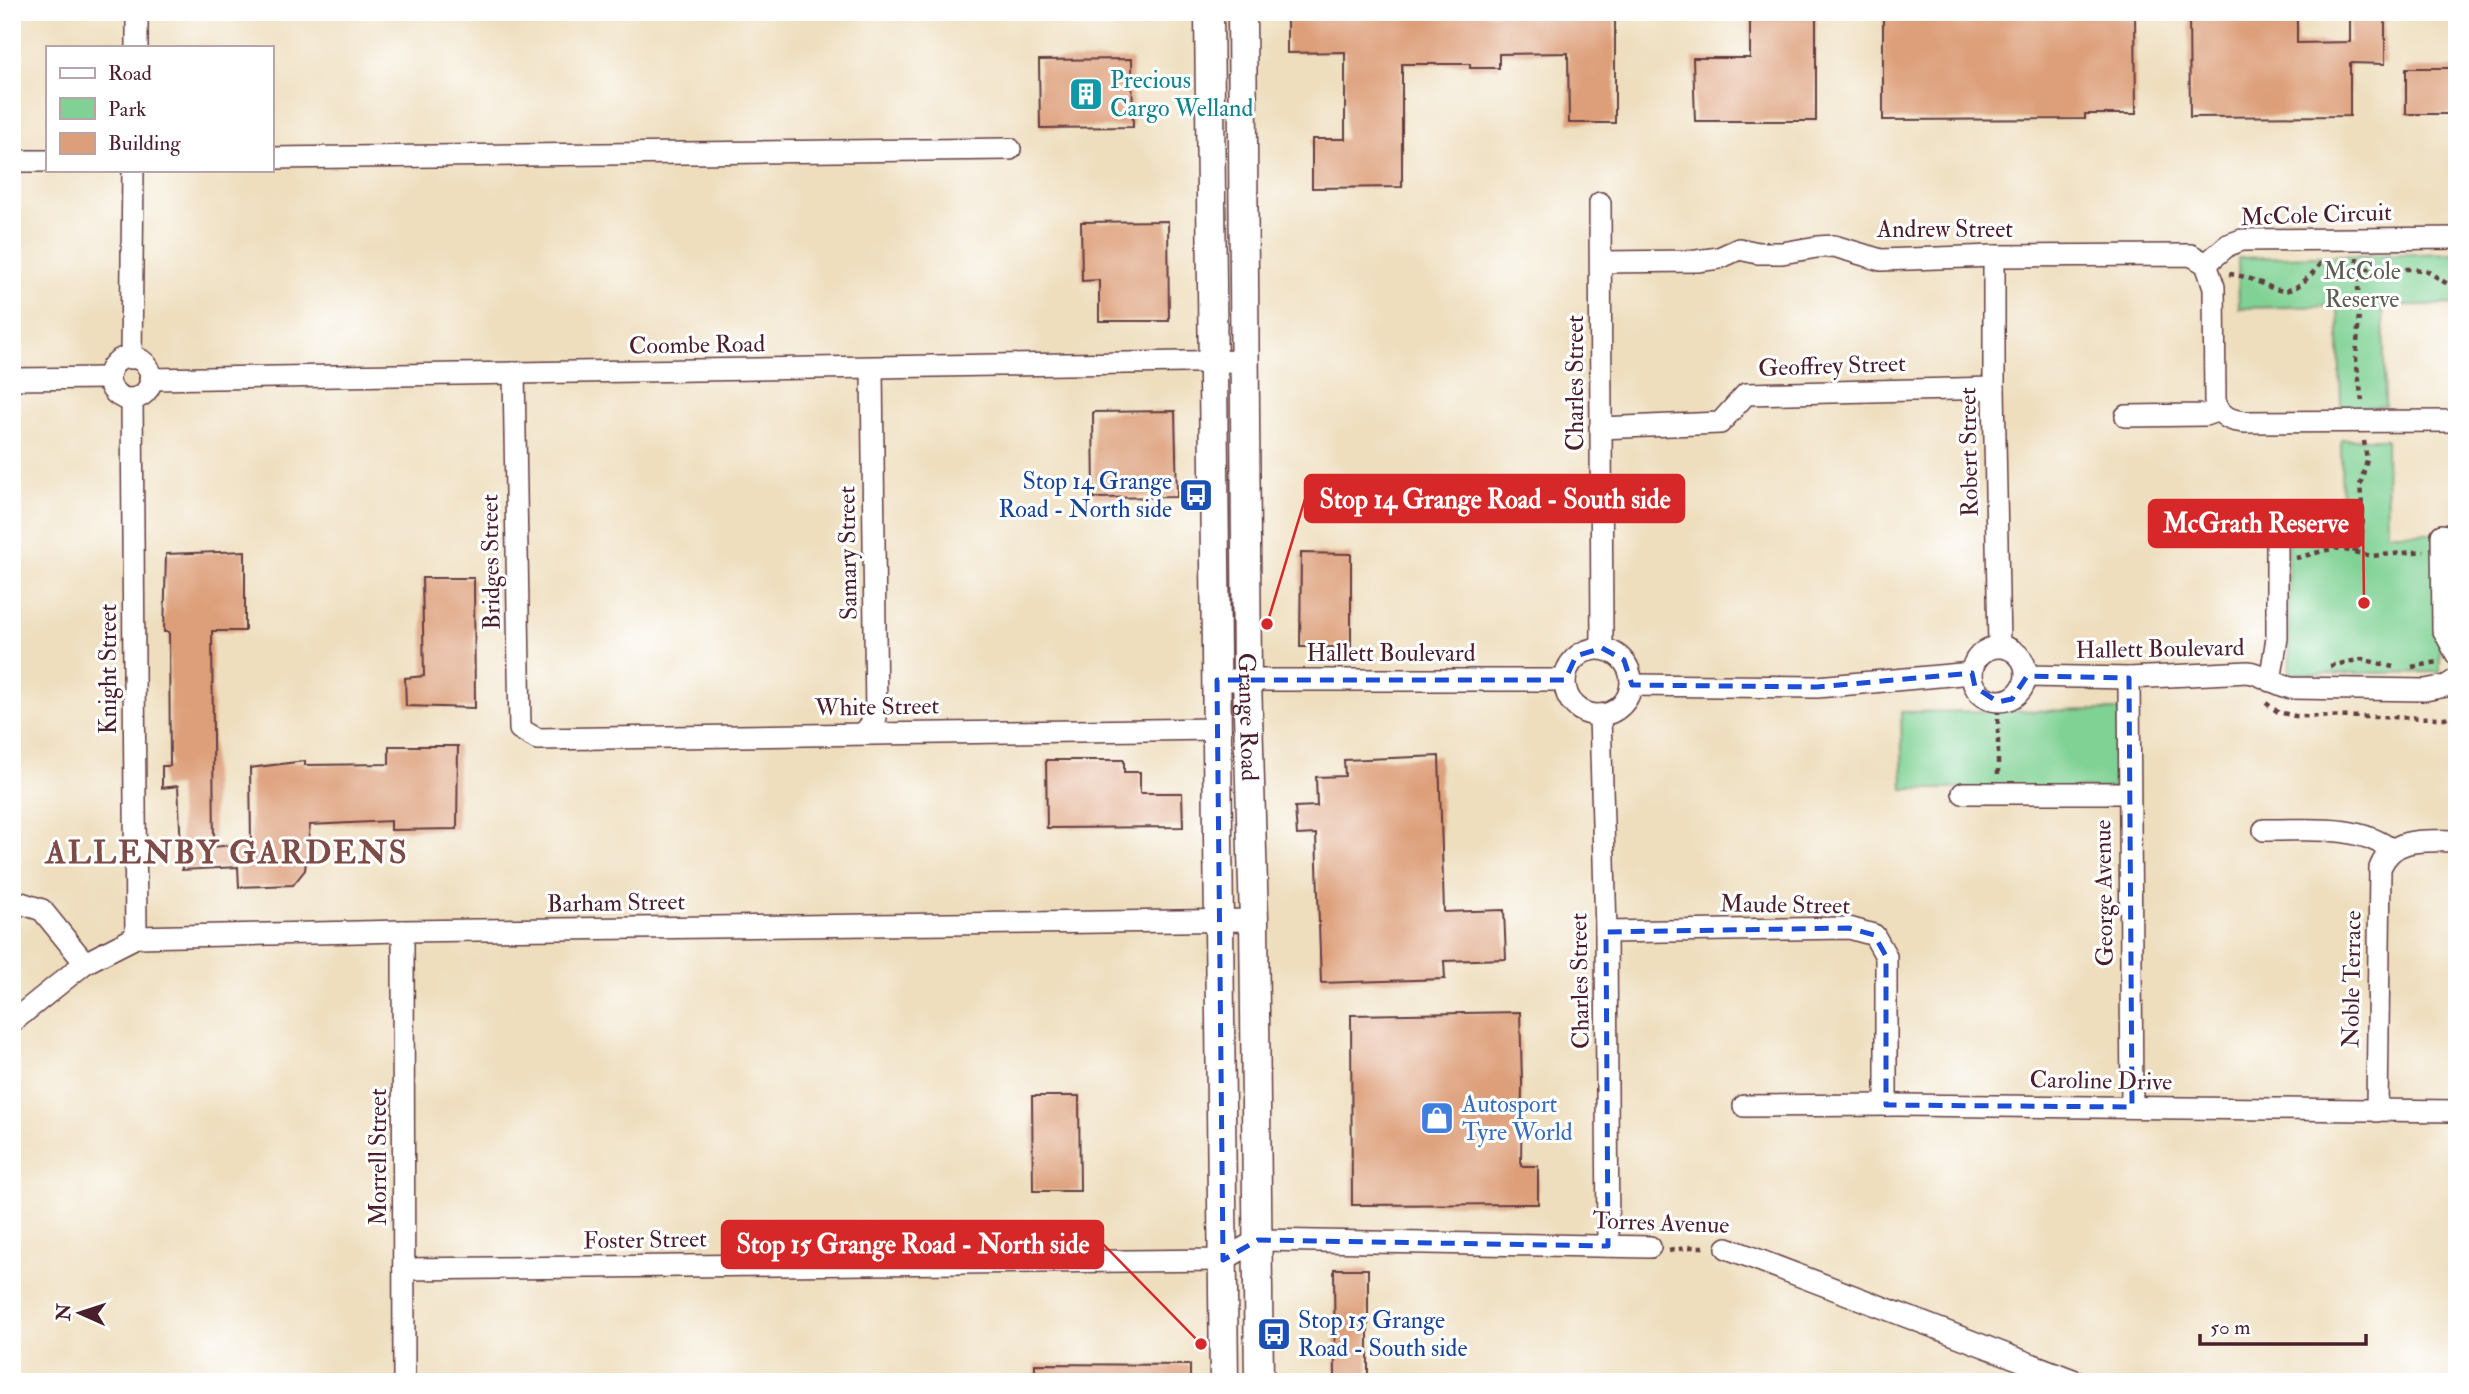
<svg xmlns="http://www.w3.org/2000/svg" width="2469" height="1394" viewBox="0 0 2469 1394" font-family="'IM FELL Double Pica',serif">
<rect width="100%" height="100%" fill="#fff"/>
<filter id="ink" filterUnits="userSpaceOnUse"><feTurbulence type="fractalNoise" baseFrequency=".0143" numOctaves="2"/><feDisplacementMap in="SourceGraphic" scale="14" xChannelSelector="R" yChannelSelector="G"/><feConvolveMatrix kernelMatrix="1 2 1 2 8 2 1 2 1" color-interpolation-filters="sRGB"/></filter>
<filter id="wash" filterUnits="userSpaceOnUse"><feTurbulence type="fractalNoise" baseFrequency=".00686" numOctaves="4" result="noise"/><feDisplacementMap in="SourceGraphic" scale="28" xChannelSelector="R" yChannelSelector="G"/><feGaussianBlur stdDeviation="1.57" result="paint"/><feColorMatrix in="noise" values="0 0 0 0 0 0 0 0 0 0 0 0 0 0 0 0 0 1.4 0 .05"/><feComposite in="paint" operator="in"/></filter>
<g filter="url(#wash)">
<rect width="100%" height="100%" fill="#eedebe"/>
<g fill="#80d294" stroke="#657860" stroke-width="2">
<path d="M2457 253V304L2383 306 2385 406 2341 407 2338 306 2239 308 2238 258Z"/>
<path d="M2341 439H2386L2387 533H2438L2440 672 2290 674 2288 534 2342 533Z"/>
<path d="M2119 710 2118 788 1903 789 1901 712Z"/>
</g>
<g id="blocks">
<g fill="#dd9f79">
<path d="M1287 12 1615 14V123H1569L1568 53 1499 54V68H1470V64H1402V187L1312 188V139H1345V52L1287 53Z"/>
<path d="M1750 12H1816V121H1695L1693 58H1750Z"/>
<path d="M1883 12H2135L2136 114H2085V119L1883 120Z"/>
<path d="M2189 12H2297V43L2350 42V12H2385V64L2350 63V116L2190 117Z"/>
<path d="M1132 59 1133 127 1040 128 1039 60Z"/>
<rect x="2406" y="68" width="51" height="46"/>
<path d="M1168 221 1169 321H1099V280L1082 281 1081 222Z"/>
<path d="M1175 411 1177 497 1094 498 1093 412Z"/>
<path d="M245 551V631H212L214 847 251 843 250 768 305 761V765L389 764V746H458L457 829 391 830V821L310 825 305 870 293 885 239 887 238 867 182 870 178 786 162 788V766H170L169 632H164L166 554Z"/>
<path d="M1301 553 1351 554V647H1300Z"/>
<path d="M422 578H474L475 708 406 706 405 678 424 676Z"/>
<path d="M1439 756 1444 912 1504 910 1506 959 1444 961 1445 979 1321 983 1316 834 1297 835 1295 807 1317 806 1316 777 1345 776 1344 760Z"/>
<path d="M1046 760H1124V772H1140V793H1182L1183 827 1047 828Z"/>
<path d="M1520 1012 1522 1081 1521 1166H1538V1204L1352 1205 1351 1015Z"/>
<path d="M1032 1096H1079L1080 1191H1033Z"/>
<path d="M1334 1269H1368V1377L1335 1378Z"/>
<path d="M1035 1364 1190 1365V1382H1035Z"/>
</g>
</g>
</g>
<g filter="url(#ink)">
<use href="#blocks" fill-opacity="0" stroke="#633c41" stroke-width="2"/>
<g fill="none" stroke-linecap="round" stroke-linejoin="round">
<g stroke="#633c41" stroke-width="24">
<g id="minor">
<path d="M137 12V47"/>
<path d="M271 158 1010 149"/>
<path d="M12 161H47"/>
<path d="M1600 203 1602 648"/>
<path d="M1994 256V388L1999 646"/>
<path d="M1601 262 1697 261 1719 258 1739 249 1758 253H1782L1817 247 1834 246 1881 260 1994 256 2191 255 2206 264 2214 287 2215 401C2220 417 2231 421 2246 422L2457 421"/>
<path d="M2206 264 2228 245 2242 240 2457 238"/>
<circle cx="130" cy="378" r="21"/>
<path d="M131 358 133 170"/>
<path d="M514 373 520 729 537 739 1217 729"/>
<path d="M12 379 109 378"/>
<path d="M150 379 1244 361"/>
<path d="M132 399 136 937"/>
<path d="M2126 416 2205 415 2219 410"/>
<path d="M1600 428 1720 423 1746 394 1994 388"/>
<path d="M2442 535 2443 629 2457 655"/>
<circle cx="1999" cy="674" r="27"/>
<circle cx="1598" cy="682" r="33"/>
<path d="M2027 676 2129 678 2248 672C2263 674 2276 685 2291 688L2425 690 2446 686 2457 679"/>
<path d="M2129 678 2132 1107"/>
<path d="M1217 680H1565"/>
<path d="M2270 681 2277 638V535"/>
<path d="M1632 685 1817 687 1972 673"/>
<path d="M1600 715 1606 932 1608 1246"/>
<path d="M864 733 876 718 872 368"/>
<path d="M1963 793H2129"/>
<path d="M2264 830C2306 831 2356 823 2392 850"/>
<path d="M12 900 42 910 85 963 136 937 403 931 1254 920"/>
<path d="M403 931 404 1382"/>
<path d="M1606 932 1849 928 1874 935 1886 956V1105"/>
<path d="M12 1022 85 963"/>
<path d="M1744 1106 1898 1105 2457 1111"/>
<path d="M2377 1111 2380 868C2393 835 2427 841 2457 841"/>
<path d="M1727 1248 2078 1382"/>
<path d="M404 1269 1223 1260 1258 1240 1650 1247"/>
</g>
</g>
<g stroke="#633c41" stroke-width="31">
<g id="major">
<path d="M1209 12 1224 1382"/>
<path id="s1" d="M1242 12 1247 679 1254 920 1259 1382"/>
</g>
</g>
<g stroke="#633c41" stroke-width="4.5" stroke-dasharray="5 5" stroke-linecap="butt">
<path d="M2357 257 2359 313 2356 359 2362 401"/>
<path d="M2229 274C2276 279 2280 314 2320 264L2335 269H2414L2427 271 2457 290"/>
<path d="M2354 553 2362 532 2363 517 2360 485 2367 460 2364 441"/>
<path d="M2296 558 2335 548 2372 556 2424 551"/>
<path d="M2330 666 2362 659 2393 667"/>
<path d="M2412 667 2438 662"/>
<path d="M2266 703 2278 712 2295 716 2445 718 2457 713"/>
<path d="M1998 774V702"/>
<path d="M1669 1251 1690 1247H1708"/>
</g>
<use href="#minor" stroke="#fff" stroke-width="21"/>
<use href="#major" stroke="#fff" stroke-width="28"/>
</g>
</g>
<path fill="none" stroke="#1d4ed8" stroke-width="5" stroke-dasharray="14 9" stroke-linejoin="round" d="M1602 648 1624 660 1632 685 1817 687 1972 673 1975 687 1998 702 2012 699 2027 676 2129 678 2132 1107 1886 1105V956L1874 935 1849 928 1606 932 1608 1246 1258 1240 1223 1260 1217 680H1565L1576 656Z"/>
<defs>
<g id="building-square" transform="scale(1.75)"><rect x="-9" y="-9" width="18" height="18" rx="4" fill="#0f9aa8" stroke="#fff"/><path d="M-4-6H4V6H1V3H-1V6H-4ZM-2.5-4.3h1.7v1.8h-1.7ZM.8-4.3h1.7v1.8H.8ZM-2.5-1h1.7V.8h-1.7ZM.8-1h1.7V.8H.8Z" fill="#fff"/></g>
<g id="bus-square" transform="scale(1.75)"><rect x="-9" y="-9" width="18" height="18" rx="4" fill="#1a4fb4" stroke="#fff"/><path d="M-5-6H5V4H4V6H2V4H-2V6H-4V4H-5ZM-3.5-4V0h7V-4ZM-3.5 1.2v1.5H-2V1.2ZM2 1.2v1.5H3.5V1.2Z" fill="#fff"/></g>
<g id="shop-square" transform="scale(1.75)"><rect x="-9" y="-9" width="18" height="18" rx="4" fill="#3f7fe0" stroke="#fff"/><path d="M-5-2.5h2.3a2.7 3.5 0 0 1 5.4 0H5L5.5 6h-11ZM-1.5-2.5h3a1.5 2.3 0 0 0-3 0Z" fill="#fff"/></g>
</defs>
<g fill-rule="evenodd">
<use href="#building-square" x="1086" y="94"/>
<use href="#bus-square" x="1196" y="495"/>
<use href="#shop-square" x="1437" y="1118"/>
<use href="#bus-square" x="1274" y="1334"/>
</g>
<g text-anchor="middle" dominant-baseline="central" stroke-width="6" stroke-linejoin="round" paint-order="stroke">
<g font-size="24" fill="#0d838f" stroke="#fff" text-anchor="start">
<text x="1110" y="80">Precious<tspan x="1110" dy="28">Cargo Welland</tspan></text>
</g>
<g font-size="24" fill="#4a1f2b" stroke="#fff">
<text transform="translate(2316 215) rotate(-2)">McCole Circuit</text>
<text x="1945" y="229">Andrew Street</text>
<text transform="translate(697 345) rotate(-1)">Coombe Road</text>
<text transform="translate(1832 366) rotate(-2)">Geoffrey Street</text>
<text transform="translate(1575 383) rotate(-90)">Charles Street</text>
<text transform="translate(1969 452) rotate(-91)">Robert Street</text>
<text transform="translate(848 553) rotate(-91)">Samary Street</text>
<text transform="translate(491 562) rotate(-91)">Bridges Street</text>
<text transform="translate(2160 649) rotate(-1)">Hallett Boulevard</text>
<text x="1391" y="653">Hallett Boulevard</text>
<text transform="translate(108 669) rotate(-90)">Knight Street</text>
<text transform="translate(877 707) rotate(-1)">White Street</text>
<text stroke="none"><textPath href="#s1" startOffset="705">Grange Road</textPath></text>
<text transform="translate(2104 893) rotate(-91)">George Avenue</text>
<text transform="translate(616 903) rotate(-1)">Barham Street</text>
<text transform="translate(1785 905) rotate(1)">Maude Street</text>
<text transform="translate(2352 979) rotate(-89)">Noble Terrace</text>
<text transform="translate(1580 981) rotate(-91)">Charles Street</text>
<text transform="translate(2101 1081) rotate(1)">Caroline Drive</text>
<text transform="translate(378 1157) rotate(-90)">Morrell Street</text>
<text transform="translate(1661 1223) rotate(2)">Torres Avenue</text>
<text transform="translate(645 1240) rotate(-1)">Foster Street</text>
</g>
<g font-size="24" fill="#5d5e50" stroke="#fff">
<text x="2362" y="271">McCole<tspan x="2362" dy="28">Reserve</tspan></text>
</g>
<g font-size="24" fill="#164399" stroke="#fff" text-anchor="end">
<text x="1172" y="481">Stop 14 Grange<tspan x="1172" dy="28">Road - North side</tspan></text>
<text x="1298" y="1320" text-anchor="start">Stop 15 Grange<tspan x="1298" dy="28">Road - South side</tspan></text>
</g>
<g font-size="24" fill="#366cbe" stroke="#fff" text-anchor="start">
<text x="1462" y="1104">Autosport<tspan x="1462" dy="28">Tyre World</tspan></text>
</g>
<g font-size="32" font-weight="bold" letter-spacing="2" fill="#7d4c46" stroke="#fff">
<text x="227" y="853">ALLENBY GARDENS</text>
</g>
</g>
<path fill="none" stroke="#d62828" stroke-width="2.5" d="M1267 624L1305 499M2364 603L2363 523M1201 1344L1103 1244"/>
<g fill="#d62828" stroke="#fff" stroke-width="2.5">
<circle cx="1267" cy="624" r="7"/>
<circle cx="2364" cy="603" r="7"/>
<circle cx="1201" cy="1344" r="7"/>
</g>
<g fill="#d62828" stroke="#d62828" stroke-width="2.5">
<rect x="1305" y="475" width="379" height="47" rx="7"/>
<rect x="2149" y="500" width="214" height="47" rx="7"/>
<rect x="722" y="1221" width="381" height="47" rx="7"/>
</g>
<g font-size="26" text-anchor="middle" font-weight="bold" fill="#fff">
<text x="1495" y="508">Stop 14 Grange Road - South side</text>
<text x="2256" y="532">McGrath Reserve</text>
<text x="913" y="1253">Stop 15 Grange Road - North side</text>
</g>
<rect width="2469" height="1394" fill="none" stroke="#fff" stroke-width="42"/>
<rect x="46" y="46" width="228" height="126" fill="#ffffff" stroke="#b7a5aa" stroke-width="2"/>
<rect x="60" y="68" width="35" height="10" fill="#ffffff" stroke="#b7a5aa" stroke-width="2"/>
<text x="108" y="80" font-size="21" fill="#4a1f2b">Road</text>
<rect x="60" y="98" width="35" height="21" fill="#80d294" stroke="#b7a5aa" stroke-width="2"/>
<text x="108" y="116" font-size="21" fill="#4a1f2b">Park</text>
<rect x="60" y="133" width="35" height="21" fill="#dd9f79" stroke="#b7a5aa" stroke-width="2"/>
<text x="108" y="150" font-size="21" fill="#4a1f2b">Building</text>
<g transform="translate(80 1313) rotate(273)" stroke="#ffffff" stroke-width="5" paint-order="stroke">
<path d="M0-5L12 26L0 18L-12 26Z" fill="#4a1f2b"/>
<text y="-10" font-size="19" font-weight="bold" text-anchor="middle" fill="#4a1f2b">N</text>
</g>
<path d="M2200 1334v10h166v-10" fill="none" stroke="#4a1f2b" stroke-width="3.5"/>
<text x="2210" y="1334" font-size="21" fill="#4a1f2b" stroke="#ffffff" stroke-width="5" paint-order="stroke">50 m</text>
</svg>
